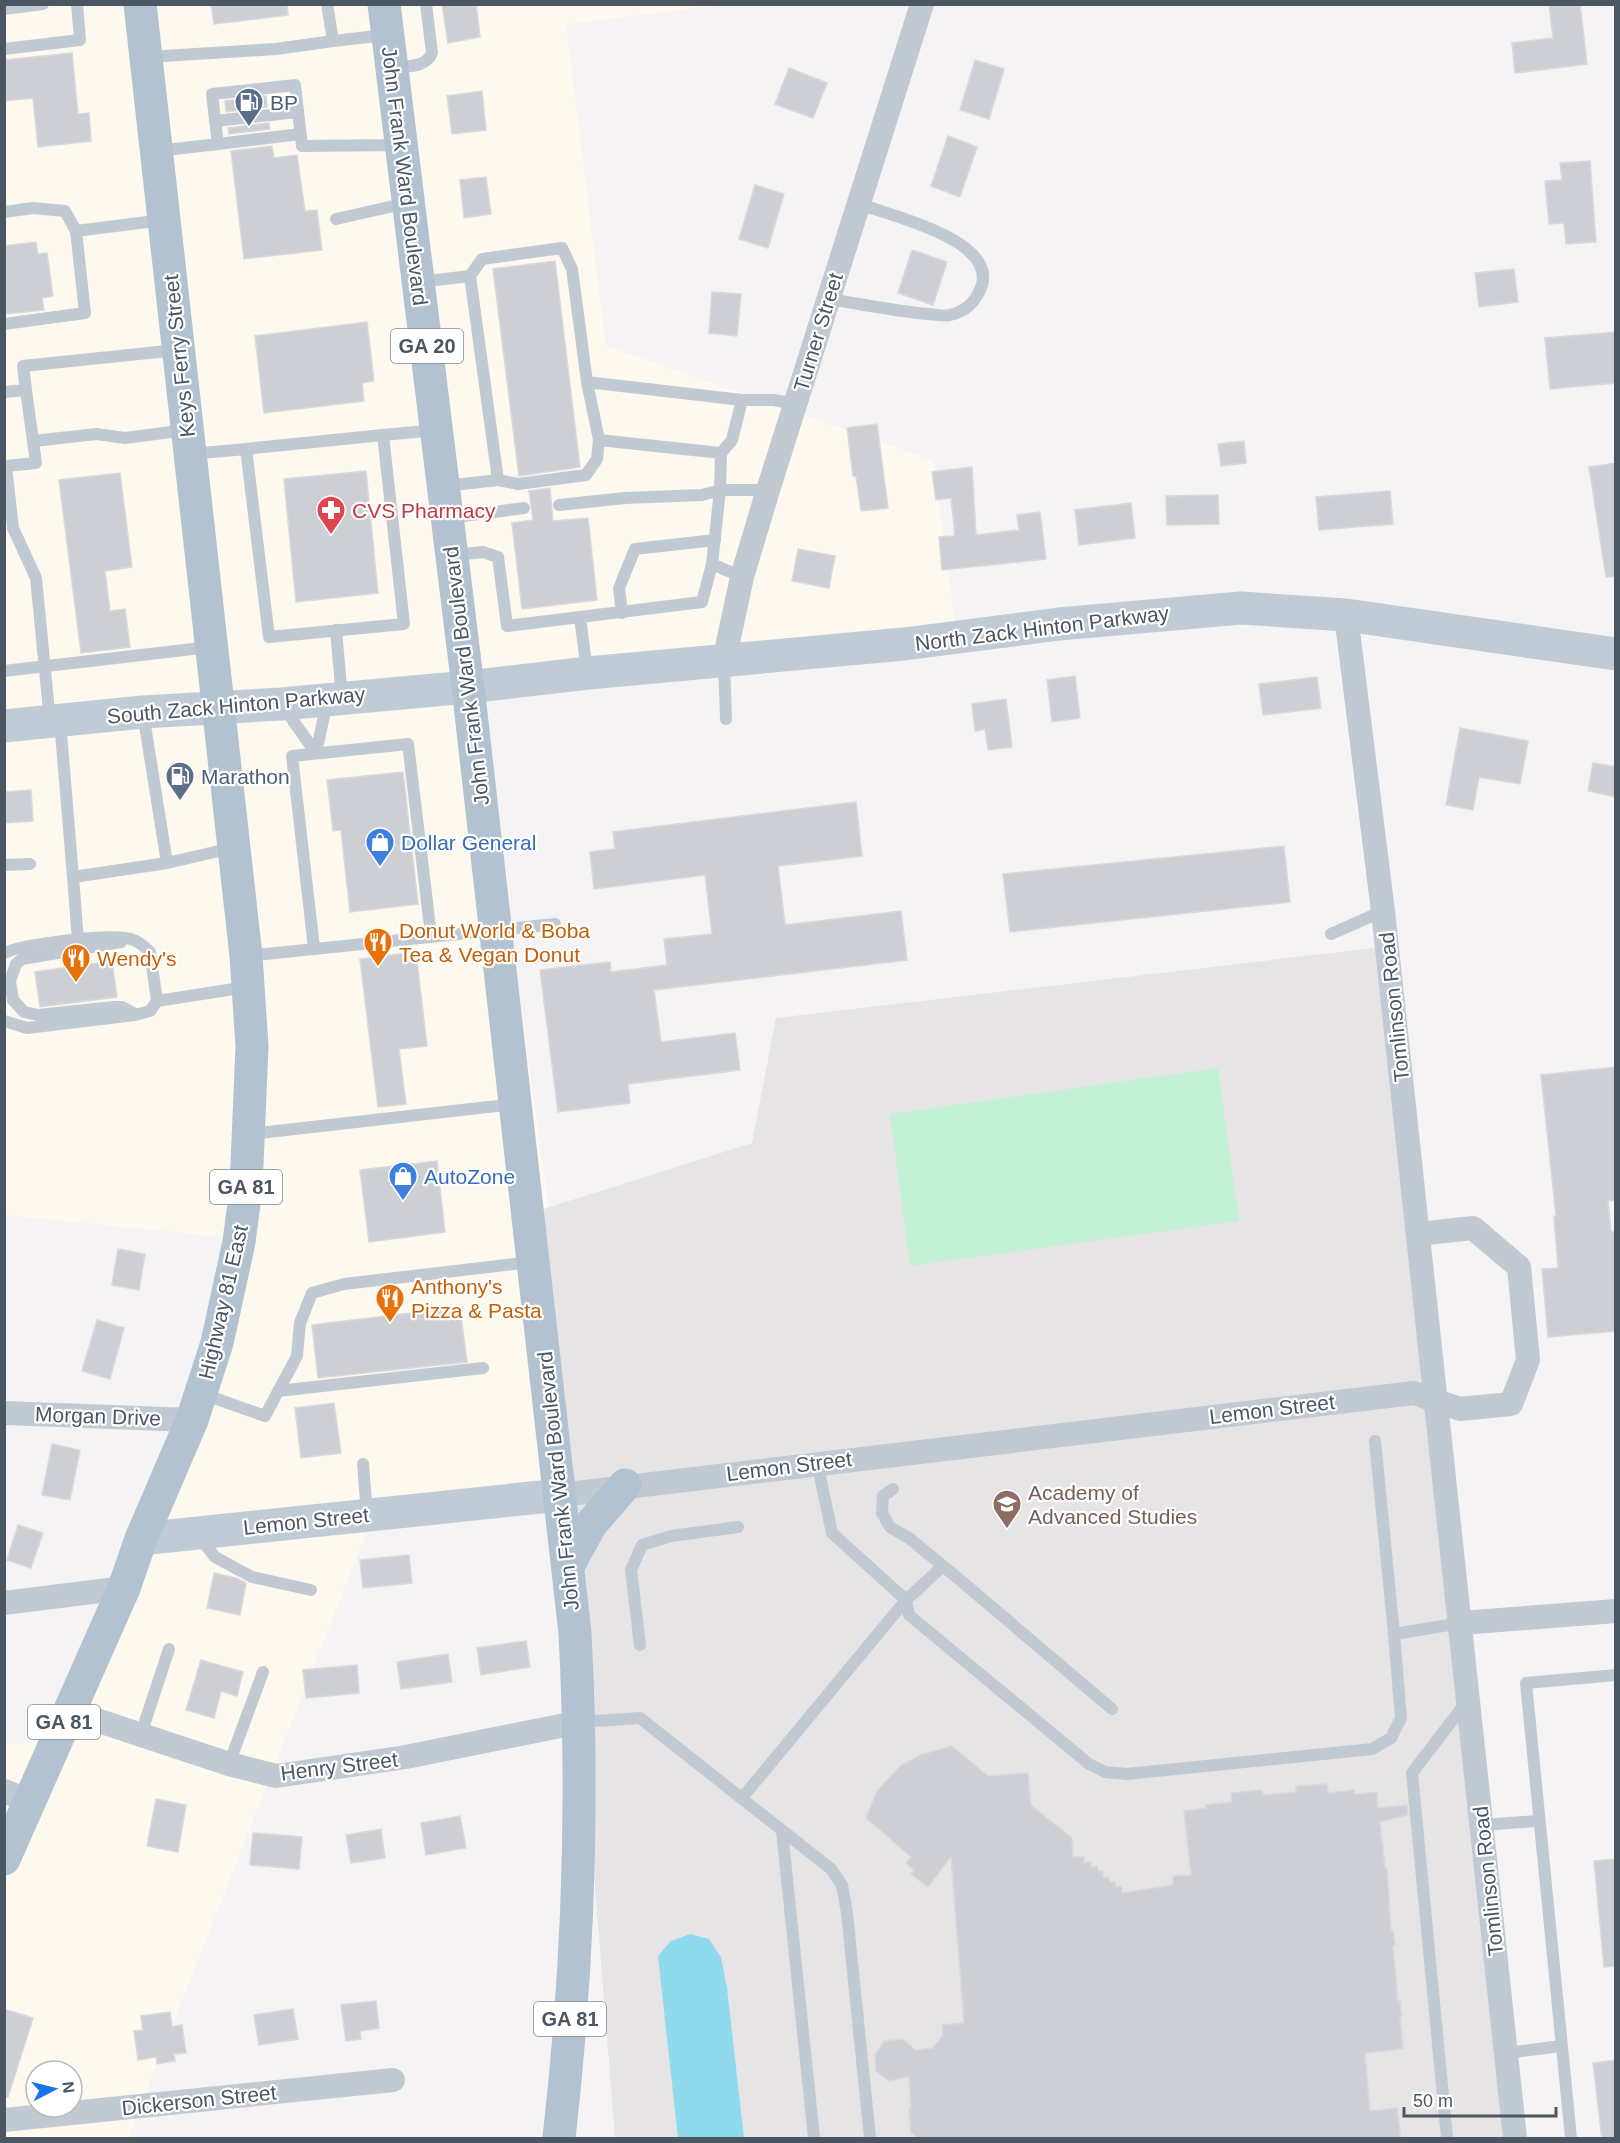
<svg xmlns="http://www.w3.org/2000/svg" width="1620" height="2143" viewBox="0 0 1620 2143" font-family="Arial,sans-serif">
<rect width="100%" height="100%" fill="#f5f3f3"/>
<path fill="#fdf9ef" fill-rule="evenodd" d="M5 5H723L566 24 606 346 933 460 957 637 476 681 587 1485 372 1518 128 2138H5L4 1744 64 1742 159 1522 231 1238 5 1215ZM36 2071H72V2107H36Z"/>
<path fill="#e6e4e5" d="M1382 947 1514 2138H615L575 1633 528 1214 752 1143 776 1018Z"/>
<path fill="#c3f1d5" d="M1218 1068 1239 1221 910 1266 890 1114Z"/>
<path fill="#90daee" d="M690 1934 709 1939 721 1957 727 1988 744 2138H678L658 1956 671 1941Z"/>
<g fill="#cdcfd5" stroke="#d7d9de" stroke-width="1.5">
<path d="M211 4H287L288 15 214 24Z"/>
<path d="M442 4H476L480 37 448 43Z"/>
<path d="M1549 4H1580L1587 64 1515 73 1512 43 1553 38Z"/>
<path d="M72 53 78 114 89 113 91 141 38 147 33 98 4 101V60Z"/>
<path d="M975 60 1004 69 989 119 960 110Z"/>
<path d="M789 68 827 83 813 118 775 104Z"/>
<path d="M482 91 486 130 452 134 447 96Z"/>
<path d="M266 96 267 107 226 112 225 101Z"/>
<path d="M269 123 270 129 229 134 228 128Z"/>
<path d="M948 136 977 147 960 197 931 186Z"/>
<path d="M272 146 274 158 297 155 305 211 317 210 322 250 244 259 231 151Z"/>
<path d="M1590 161 1596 242 1566 244 1564 223 1549 224 1545 181 1562 180 1560 163Z"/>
<path d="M486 177 491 214 464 218 460 180Z"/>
<path d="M755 185 784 194 768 248 739 239Z"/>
<path d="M36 242 38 254 47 253 53 296 42 298 44 310 4 314V246Z"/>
<path d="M912 250 947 262 933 305 898 293Z"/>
<path d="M555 261 580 467 519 476 493 269Z"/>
<path d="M1514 269 1518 302 1479 307 1475 273Z"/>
<path d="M712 292 741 294 737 336 709 333Z"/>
<path d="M367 322 374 381 362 383 364 401 264 413 255 336Z"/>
<path d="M1616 332V383L1550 389 1545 338Z"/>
<path d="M877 424 888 508 861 511 856 476H853L847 428Z"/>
<path d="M1244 441 1246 463 1221 466 1218 444Z"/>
<path d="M1616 463V576L1606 577 1589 467Z"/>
<path d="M972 467 976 535 1019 530 1017 515 1040 512 1046 559 942 570 939 537 955 536 951 498 936 500 932 472Z"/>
<path d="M366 471 378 593 296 602 284 479Z"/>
<path d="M120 473 132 567 105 571 110 611 125 609 130 647 81 653 59 480Z"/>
<path d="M550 488 553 521 588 518 597 600 522 609 512 523 533 520 529 491Z"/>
<path d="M1390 491 1393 524 1319 530 1316 497Z"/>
<path d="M1218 495 1219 524 1167 525 1166 496Z"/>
<path d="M1131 503 1135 538 1079 545 1075 510Z"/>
<path d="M798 549 835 556 829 588 792 581Z"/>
<path d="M1075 676 1080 718 1052 722 1047 680Z"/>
<path d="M1317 677 1321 708 1263 715 1259 684Z"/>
<path d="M1006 699 1012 747 988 750 985 729 975 731 972 704Z"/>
<path d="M1460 728 1528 741 1520 784 1479 777 1473 810 1446 805Z"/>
<path d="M1593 763 1616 767V797L1588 791Z"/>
<path d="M403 772 418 904 350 912 341 830 333 831 327 780Z"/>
<path d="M31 790 33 821 4 823V792Z"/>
<path d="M856 802 862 856 778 866 785 925 901 911 907 960 654 990 661 1042 735 1033 740 1070 628 1084 630 1103 558 1112 540 970 610 962 611 972 667 965 664 939 712 934 705 875 594 889 590 852 615 849 613 832Z"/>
<path d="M1284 846 1290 902 1010 932 1003 874Z"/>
<path d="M416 952 427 1046 399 1049 406 1104 378 1107 360 959Z"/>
<path d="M112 961 117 997 40 1007 35 972Z"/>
<path d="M1616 1067V1200L1608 1201 1611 1232 1616 1231V1331L1548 1337 1542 1269 1558 1268 1554 1216H1556L1541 1075Z"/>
<path d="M437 1161 445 1232 369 1242 360 1170Z"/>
<path d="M118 1249 145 1254 139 1290 112 1285Z"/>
<path d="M460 1307 467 1362 318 1378 312 1325Z"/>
<path d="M97 1320 124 1328 110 1379 82 1371Z"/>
<path d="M334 1403 341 1453 301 1458 295 1408Z"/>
<path d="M52 1444 80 1450 70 1500 42 1495Z"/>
<path d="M18 1525 43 1533 31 1568 7 1560Z"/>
<path d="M409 1555 412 1583 363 1588 360 1560Z"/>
<path d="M214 1573 236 1578 246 1583 240 1615 207 1608Z"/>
<path d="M526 1641 530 1667 481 1675 477 1648Z"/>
<path d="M448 1654 452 1682 401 1689 397 1662Z"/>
<path d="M201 1660 243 1672 237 1696 221 1691 214 1718 186 1710Z"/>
<path d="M357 1665 359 1693 306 1698 303 1670Z"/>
<path d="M952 1746 988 1776 1028 1773 1031 1805 1072 1838 1073 1857H1084V1863L1091 1862V1867L1097 1866 1098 1872 1103 1871V1877H1109L1110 1882H1115L1116 1887 1121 1886 1122 1893 1173 1885V1876L1191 1875 1184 1811 1206 1808 1205 1805 1232 1802 1231 1793 1262 1790 1263 1795 1296 1792V1786L1327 1784 1328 1793 1354 1790 1355 1794 1377 1792 1378 1808 1407 1805 1408 1815 1380 1822 1385 1868H1387L1391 1931H1393L1395 1945 1393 1946 1398 2001H1400L1402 2016 1400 2017 1403 2049 1365 2053 1370 2111 1397 2108 1401 2139H915L914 2134H911L909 2109H911L909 2077 889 2081 876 2071 875 2055 884 2041 903 2039 915 2050 933 2048 943 2035 942 2025 964 2023 951 1857 928 1887 911 1874 914 1870 906 1863 911 1857 866 1818 877 1791 900 1766 920 1755Z"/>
<path d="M156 1799 186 1805 178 1852 147 1846Z"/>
<path d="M460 1816 466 1848 426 1855 421 1823Z"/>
<path d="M381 1829 385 1858 351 1863 346 1835Z"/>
<path d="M253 1833 302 1837 299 1869 250 1865Z"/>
<path d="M1616 1859V1966L1604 1967 1594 1861Z"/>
<path d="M376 2001 379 2028 360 2031 361 2039 346 2041 341 2005Z"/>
<path d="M4 2009 33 2018 8 2097H4Z"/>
<path d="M293 2009 298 2039 259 2045 254 2015Z"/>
<path d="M170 2012 172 2027 182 2025 186 2053 174 2054 175 2061 157 2064 156 2057 138 2060 134 2031 143 2030 141 2016Z"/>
<path d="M1616 2060V2139H1602L1593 2063Z"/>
</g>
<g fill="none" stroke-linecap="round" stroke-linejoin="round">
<g stroke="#c1cad2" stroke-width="12">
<path d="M4 9 43 4"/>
<path d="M333 41 386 35"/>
<path d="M4 49 80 40 77 4"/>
<path d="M147 57 276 49 333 41 327 4"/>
<path d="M392 68C406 66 426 68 432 53L426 4"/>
<path d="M215 121 298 112"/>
<path d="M218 144 300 134"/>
<path d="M157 151 218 144 212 94 295 85 302 146 399 145"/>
<path d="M4 212 33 208 65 211 76 231 163 220"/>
<path d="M336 219 407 203"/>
<path d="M470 276 482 259 562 248 572 269 587 382 742 400H773L796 404"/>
<path d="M419 282 470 276 498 480"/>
<path d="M828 299C862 304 894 311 928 314 935 314 944 317 950 315 966 311 974 303 980 290 1003 241 890 215 859 204"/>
<path d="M4 324 85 313 76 231"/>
<path d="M26 390 36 463 6 466 13 528 36 578 50 721"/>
<path d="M4 392 26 390 23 366 177 350"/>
<path d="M599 440 721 453 720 490H768"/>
<path d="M34 441 96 434 125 438 186 430"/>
<path d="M245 449 383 435"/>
<path d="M721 453 732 440 742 400"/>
<path d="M191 454 246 449 269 637 404 624 383 435 436 430"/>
<path d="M445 486 498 480 518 484 586 475 597 459 599 440 587 382"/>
<path d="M559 505 625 498 702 495 720 490 712 564 742 577"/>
<path d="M448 518 524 508"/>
<path d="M454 555 483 552 498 557 507 626 702 602 712 564"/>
<path d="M622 613 619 588 635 549 715 540"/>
<path d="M580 618 587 671"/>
<path d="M336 630 342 698"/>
<path d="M724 662 726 719"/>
<path d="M4 671 210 647"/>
<path d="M284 708 316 753"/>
<path d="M143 713 167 863"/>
<path d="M60 721 73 877 167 863 232 848"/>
<path d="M316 753 327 702"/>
<path d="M4 865 30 864"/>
<path d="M73 877 78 940"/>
<path d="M1331 934 1383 911"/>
<path d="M121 942 22 959 16 964 10 981 13 1000 24 1012 38 1015 114 1007H122L135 1014"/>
<path d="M314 948 292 756 408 744 431 935"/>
<path d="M4 953C24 944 110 933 131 939 138 941 145 947 150 952L157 1001 150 1011 135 1015 27 1028 4 1021"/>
<path d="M246 956 555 924"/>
<path d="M157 1001 247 987"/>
<path d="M251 1134 514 1104"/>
<path d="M278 1391 483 1368"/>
<path d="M203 1394 265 1416 297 1356 300 1323 312 1293 344 1284 531 1262"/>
<path d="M1375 1441 1394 1634 1461 1623"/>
<path d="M363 1464 367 1514"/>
<path d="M893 1489 883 1496 882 1513 890 1527 909 1538 960 1580 1112 1709"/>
<path d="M199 1536 215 1557 252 1577 311 1590"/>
<path d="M943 1566 906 1600 909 1615 1089 1764 1105 1772 1127 1774 1372 1749 1391 1738 1401 1718 1394 1634"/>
<path d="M640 1645 631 1570 642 1545 671 1536 738 1527"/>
<path d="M580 1722 640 1718 831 1869 842 1885 847 1913 870 2138"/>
<path d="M141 1734 169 1649"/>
<path d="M229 1764 263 1672"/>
<path d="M742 1798 906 1600 832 1533 817 1462"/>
<path d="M1482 1825 1538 1821"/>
<path d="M782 1831 814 2138"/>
<path d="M1506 2053 1561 2046"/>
<path d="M1447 2138 1412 1773 1467 1701"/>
<path d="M1571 2138 1526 1683 1616 1675"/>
</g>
<g stroke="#c1cad2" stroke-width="24">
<path d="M1346 615 1383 911 1515 2138"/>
<path d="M724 661 742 577 768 490 922 4"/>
<path d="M4 1413 192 1420"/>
<path d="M560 1495 1414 1393 1460 1409 1511 1404 1528 1360 1519 1267 1473 1228 1418 1234"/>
<path d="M4 1603 124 1588"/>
<path d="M1461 1623 1616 1611"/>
<path d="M69 1711 229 1764 276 1776 406 1757 580 1722"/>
<path d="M4 1791 29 1801"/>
<path d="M4 2120 393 2080"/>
</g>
<g stroke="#c1cbd6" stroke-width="33">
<path d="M4 726 143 712 281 704 468 687 588 673 904 644 1059 624 1241 608 1346 615 1616 654"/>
<path d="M141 1539 560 1495"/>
</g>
<g stroke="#b3c2d1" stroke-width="33">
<path d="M384 4 468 687 575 1633C584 1801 578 1971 559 2138"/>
<path d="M568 1566 591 1524 625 1485"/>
<path d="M4 1859 124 1588 141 1539 192 1420 217 1343 239 1242 246 1188 252 1046 246 956 140 4"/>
</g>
</g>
<defs>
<g id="fuel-pin" transform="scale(1.5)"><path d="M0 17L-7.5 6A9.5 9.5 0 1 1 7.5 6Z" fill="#5c6f8a" stroke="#fff"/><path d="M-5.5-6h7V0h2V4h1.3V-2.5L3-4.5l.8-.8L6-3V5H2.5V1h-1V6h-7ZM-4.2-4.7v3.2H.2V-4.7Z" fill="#fff"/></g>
<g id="pharmacy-pin" transform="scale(1.5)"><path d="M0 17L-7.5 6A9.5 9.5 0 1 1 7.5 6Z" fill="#e0444e" stroke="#fff"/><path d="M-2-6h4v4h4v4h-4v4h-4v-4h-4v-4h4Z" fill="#fff"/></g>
<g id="shop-pin" transform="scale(1.5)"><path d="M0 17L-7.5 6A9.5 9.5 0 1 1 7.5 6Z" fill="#3f7fe0" stroke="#fff"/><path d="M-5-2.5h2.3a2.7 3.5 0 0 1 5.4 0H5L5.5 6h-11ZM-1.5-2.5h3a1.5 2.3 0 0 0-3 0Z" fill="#fff"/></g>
<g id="restaurant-pin" transform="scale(1.5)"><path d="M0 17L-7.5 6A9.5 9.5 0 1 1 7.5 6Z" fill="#e8710a" stroke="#fff"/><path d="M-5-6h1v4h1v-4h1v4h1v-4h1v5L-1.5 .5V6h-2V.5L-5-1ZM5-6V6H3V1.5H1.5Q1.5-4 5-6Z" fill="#fff"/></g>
<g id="school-pin" transform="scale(1.5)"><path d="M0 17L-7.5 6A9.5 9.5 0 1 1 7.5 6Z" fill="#8d6e63" stroke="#fff"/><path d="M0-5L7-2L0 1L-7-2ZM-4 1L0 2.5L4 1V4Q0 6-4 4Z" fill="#fff"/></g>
</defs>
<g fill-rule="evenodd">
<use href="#fuel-pin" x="249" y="102"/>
<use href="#pharmacy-pin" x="331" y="510"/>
<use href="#fuel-pin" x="180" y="776"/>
<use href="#shop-pin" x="380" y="842"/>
<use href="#restaurant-pin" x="378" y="942"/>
<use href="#restaurant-pin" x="76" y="958"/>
<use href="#shop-pin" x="403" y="1176"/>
<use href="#restaurant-pin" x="390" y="1298"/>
<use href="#school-pin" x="1007" y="1504"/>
</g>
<g text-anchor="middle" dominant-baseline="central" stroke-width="4.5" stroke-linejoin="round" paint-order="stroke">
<g fill="#fff" stroke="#808990" stroke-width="1.5">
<rect x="391" y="329" width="72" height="34" rx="4.5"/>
<rect x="210" y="1170" width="72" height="34" rx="4.5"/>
<rect x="28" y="1705" width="72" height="34" rx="4.5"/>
<rect x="534" y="2002" width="72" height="34" rx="4.5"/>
</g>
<g font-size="20" font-weight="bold" fill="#4a5661">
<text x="427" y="346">GA 20</text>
<text x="246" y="1187">GA 81</text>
<text x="64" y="1722">GA 81</text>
<text x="570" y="2019">GA 81</text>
</g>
<g font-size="21" fill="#4e5e75" stroke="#fff" text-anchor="start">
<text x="270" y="102">BP</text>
<text x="201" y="776">Marathon</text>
</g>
<g font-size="21" fill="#4a5661" stroke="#fff">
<text transform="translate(405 176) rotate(83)">John Frank Ward Boulevard</text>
<text transform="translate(818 332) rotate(-73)">Turner Street</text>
<text transform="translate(179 356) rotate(-96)">Keys Ferry Street</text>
<text transform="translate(1042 628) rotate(-7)">North Zack Hinton Parkway</text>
<text transform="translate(466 676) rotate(-97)">John Frank Ward Boulevard</text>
<text transform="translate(236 705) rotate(-5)">South Zack Hinton Parkway</text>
<text transform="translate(1394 1007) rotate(-96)">Tomlinson Road</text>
<text transform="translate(223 1302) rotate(-77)">Highway 81 East</text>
<text transform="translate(1272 1409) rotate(-7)">Lemon Street</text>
<text transform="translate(98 1416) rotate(2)">Morgan Drive</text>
<text transform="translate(789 1466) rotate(-7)">Lemon Street</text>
<text transform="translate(558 1481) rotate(-96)">John Frank Ward Boulevard</text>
<text transform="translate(306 1521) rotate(-6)">Lemon Street</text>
<text transform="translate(339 1766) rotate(-7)">Henry Street</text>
<text transform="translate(1488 1881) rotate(-96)">Tomlinson Road</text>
<text transform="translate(199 2100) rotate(-6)">Dickerson Street</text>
</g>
<g font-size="21" fill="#be3a42" stroke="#fff" text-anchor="start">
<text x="352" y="510">CVS Pharmacy</text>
</g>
<g font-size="21" fill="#366cbe" stroke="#fff" text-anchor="start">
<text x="401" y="842">Dollar General</text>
<text x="424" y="1176">AutoZone</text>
</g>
<g font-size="21" fill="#c56008" stroke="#fff" text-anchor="start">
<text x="399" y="930">Donut World &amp; Boba<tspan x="399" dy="24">Tea &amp; Vegan Donut</tspan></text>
<text x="97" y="958">Wendy's</text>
<text x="411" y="1286">Anthony's<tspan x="411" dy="24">Pizza &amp; Pasta</tspan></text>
</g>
<g font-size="21" fill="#785e54" stroke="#fff" text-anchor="start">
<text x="1028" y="1492">Academy of<tspan x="1028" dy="24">Advanced Studies</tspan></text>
</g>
</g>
<rect width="1620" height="2143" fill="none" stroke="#4a5661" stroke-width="12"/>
<g transform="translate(54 2089) rotate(83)"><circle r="28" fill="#ffffff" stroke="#b7bbc0" stroke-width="1.5"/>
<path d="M0-4.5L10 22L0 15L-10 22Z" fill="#1a73e8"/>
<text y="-9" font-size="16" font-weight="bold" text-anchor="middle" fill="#4a5661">N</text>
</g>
<path d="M1404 2107v9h152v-9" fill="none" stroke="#4a5661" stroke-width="3"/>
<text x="1413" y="2107" font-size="18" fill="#4a5661" stroke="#ffffff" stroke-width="4.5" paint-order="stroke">50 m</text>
</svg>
